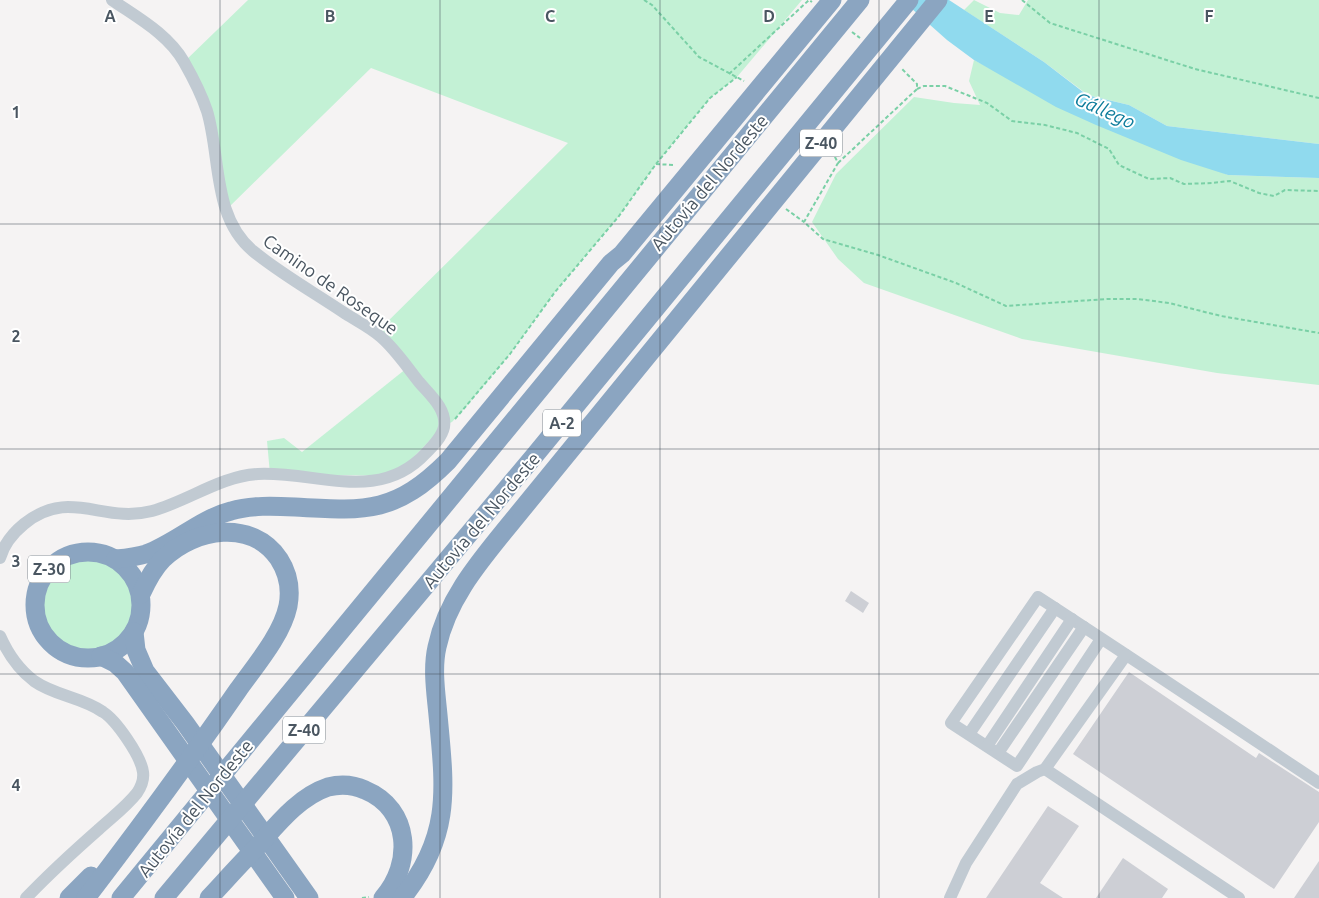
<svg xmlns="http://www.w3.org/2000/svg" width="1319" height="898" viewBox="0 0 1319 898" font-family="Ubuntu,sans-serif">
<rect width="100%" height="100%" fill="#f5f3f3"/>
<g fill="#c3f1d5">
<path d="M248 0H802L737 77 710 98 656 164 619 216 555 292 510 354 466 407 452 422 445 425 395 476 270 474 267 441 284 438 302 452 407 368 376 333 568 143 371 68 226 210 215 149 184 62Z"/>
<path d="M974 0 1000 13 1019 15 1028 0H1319V144L1167 126 1129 105 1088 95 1044 62 964 10Z"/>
<path d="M974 60 1008 78 1228 175 1319 178V385L1217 373 1022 339 864 283 838 259 812 222 836 174 914 97 954 103 980 105 969 81Z"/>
<circle cx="88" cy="604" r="45"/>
</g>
<path fill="#90daee" d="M902 0H949L1044 62 1087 95 1129 105 1167 126 1319 144V178L1228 175 1181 160 1096 125 1056 107 974 60 947 40Z"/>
<g fill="#cdcfd5">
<path d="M851 591 869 603 863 613 845 601Z"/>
<path d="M1129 672 1256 758 1259 753 1319 792V822L1274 889 1073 754Z"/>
<path d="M1048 806 1079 826 1040 883 1063 898H986Z"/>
<path d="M1123 858 1168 889 1162 898H1096Z"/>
<path d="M1319 861V898H1294Z"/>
</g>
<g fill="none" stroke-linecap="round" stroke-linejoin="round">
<g stroke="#7ad0a6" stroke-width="2" stroke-dasharray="4 2.5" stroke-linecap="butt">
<path d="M644 0 652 5 699 57 744 81"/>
<path d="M1022 0 1050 23 1195 69 1319 98"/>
<path d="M852 32 860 38"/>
<path d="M729 74 809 0 812 2"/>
<path d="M917 89 924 86H945L987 103 1012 121 1045 125 1077 133 1109 149 1119 165 1149 179 1170 178 1184 184 1212 183 1230 181 1259 193 1274 196 1285 190 1319 191"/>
<path d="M832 151 838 163 804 222 823 239 878 255 956 283 1006 306 1107 299H1138L1169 303 1221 316 1319 333"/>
<path d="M838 163 917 89V84L902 69"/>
<path d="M656 164 673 165"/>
<path d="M786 209 804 222"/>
<path d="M455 419 510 354 555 292 619 216 656 164 710 98 737 77"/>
<path d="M362 898 369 897"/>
</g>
<g stroke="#c1cad2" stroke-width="12">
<path d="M0 558C4 544 13 533 24 524 70 487 102 524 152 511 188 501 221 476 258 474 317 471 379 504 426 453 433 446 442 437 444 427 447 409 430 395 419 382 407 367 396 350 381 337 371 328 357 321 346 314 315 293 281 274 253 251 212 217 221 157 207 111 202 96 192 76 184 62 168 34 138 18 112 0"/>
<path d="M0 636C8 654 18 669 34 681 55 696 82 697 103 712 116 720 141 756 143 772 144 779 141 787 137 793 126 807 111 818 98 830 73 852 49 874 26 898"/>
<path d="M1101 639 1017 766 951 723 1038 597C1132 658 1226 721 1319 783"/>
<path d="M969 734 1055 608"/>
<path d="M987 746 1072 619"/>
<path d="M998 753 1084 627"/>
<path d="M1045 769 1239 898"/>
<path d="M950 898 966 863 1017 784 1037 772 1045 769 1126 655"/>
</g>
<g stroke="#8ba5c1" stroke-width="19">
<circle cx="88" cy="605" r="53"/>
<path d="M116 559C126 558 136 557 146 554 176 543 200 519 231 511 251 505 274 506 295 507 366 511 395 514 448 461L611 263 622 254 832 0"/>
<path d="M134 632 136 650 145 671 185 723 309 898"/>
<path d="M101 656 115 663 125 672 285 898"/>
<path d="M69 898 91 876"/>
<path d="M86 898C138 830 189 761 238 690 255 666 282 635 288 606 291 590 288 573 279 559 252 519 195 528 163 559 153 569 147 581 141 594"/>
<path d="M121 898 860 0"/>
<path d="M164 898 535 455 909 0"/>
<path d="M209 898C225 881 240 864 256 848 276 826 298 797 328 787 340 784 354 785 365 790 411 809 413 864 383 898"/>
<path d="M402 898C452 836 445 789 438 715 436 693 432 669 437 647 447 599 480 561 510 524L938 0"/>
</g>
</g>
<path fill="none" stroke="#4a5661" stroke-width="1" stroke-opacity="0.55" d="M220 0V898M440 0V898M660 0V898M879 0V898M1099 0V898M0 224H1319M0 449H1319M0 674H1319"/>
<g text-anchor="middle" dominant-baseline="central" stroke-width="4" stroke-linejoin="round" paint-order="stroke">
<g fill="#fff" stroke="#808990" stroke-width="1">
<rect x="800" y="129.5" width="42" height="27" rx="4"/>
<rect x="543" y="409.5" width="38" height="27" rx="4"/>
<rect x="28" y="555.5" width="42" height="27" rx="4"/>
<rect x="283" y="716.5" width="42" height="27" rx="4"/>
</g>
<g font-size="16" font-weight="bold" fill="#4a5661">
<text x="821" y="143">Z-40</text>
<text x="562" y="423">A-2</text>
<text x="49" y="569">Z-30</text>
<text x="304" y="730">Z-40</text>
</g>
<g font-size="18" fill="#4a5661" stroke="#fff">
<text transform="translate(709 182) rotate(-50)">Autovía del Nordeste</text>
<text transform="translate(331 284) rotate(35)">Camino de Roseque</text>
<text transform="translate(481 520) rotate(-50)">Autovía del Nordeste</text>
<text transform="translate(195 808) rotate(-51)">Autovía del Nordeste</text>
</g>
<g font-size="19" font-style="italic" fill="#0c7c9b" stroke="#fff">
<text transform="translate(1105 110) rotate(24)">Gállego</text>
</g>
</g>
<g font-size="16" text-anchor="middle" font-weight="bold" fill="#4a5661" stroke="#fff" stroke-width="4" stroke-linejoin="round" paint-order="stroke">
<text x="110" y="22">A</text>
<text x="330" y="22">B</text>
<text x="550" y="22">C</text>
<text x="769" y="22">D</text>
<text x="989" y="22">E</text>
<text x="1209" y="22">F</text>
<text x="16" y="118">1</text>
<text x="16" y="342">2</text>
<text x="16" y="567">3</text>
<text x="16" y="791">4</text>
</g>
</svg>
